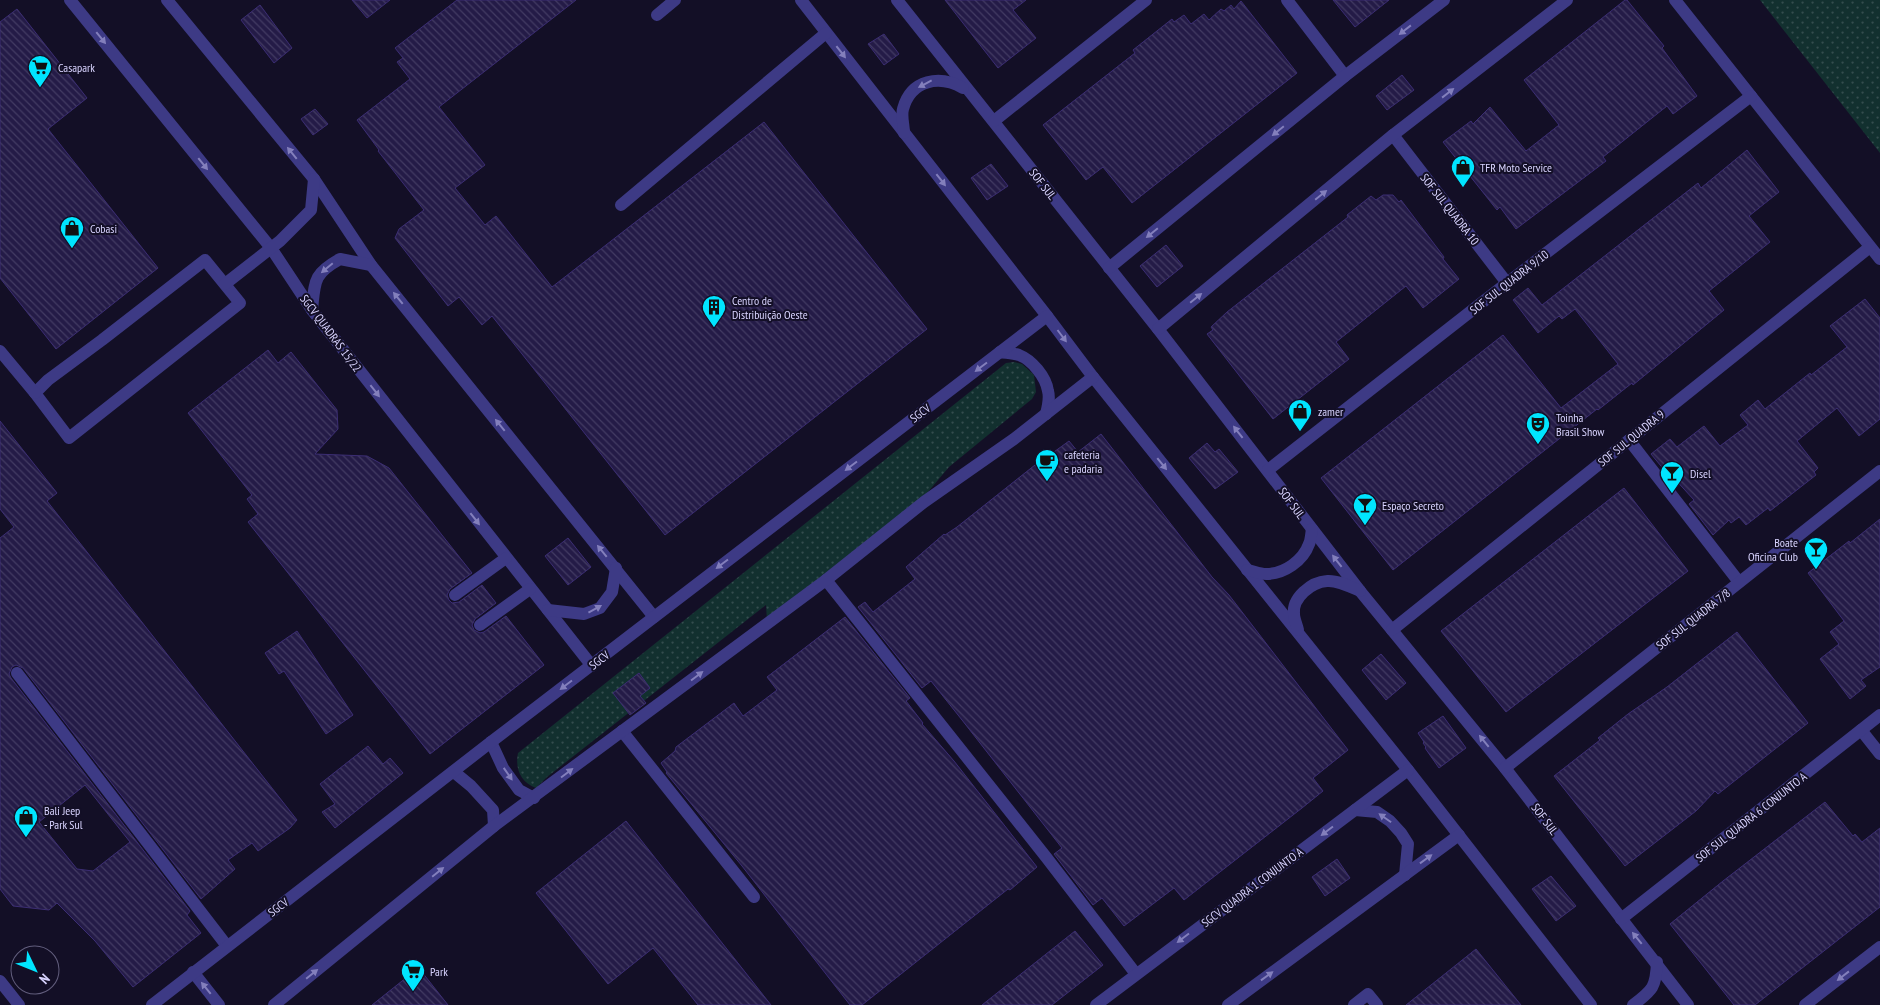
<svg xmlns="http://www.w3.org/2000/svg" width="1880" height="1005" viewBox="0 0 1880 1005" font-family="'PT Sans Narrow',sans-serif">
<defs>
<pattern id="grass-dots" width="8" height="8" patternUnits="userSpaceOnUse" patternTransform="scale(1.25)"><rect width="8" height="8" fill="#12302f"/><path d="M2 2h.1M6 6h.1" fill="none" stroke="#344d4e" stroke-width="1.8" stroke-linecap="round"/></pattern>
<pattern id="building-back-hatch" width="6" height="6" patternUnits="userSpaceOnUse" patternTransform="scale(1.25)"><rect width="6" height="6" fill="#241b47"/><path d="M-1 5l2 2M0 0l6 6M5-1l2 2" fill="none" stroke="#433b63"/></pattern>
</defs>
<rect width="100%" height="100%" fill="#130f26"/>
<g fill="url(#grass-dots)">
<path d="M1760 0H1880V153Z"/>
<path d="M1014 362 1022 364 1034 375 1036 392 1032 399 949 467 922 499 767 621 766 605 547 777 536 788C520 782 515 768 518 753L1006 363Z"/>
</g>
<g fill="url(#building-back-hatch)" stroke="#3b2d73" fill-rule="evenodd">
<path d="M352 0H390L367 18Z"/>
<path d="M457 0H576L439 107 485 165 455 188 485 225 496 216 552 287 764 122 927 329 665 535 492 316 482 325 459 297 448 306 395 238 399 229 424 210 378 151 379 150 357 120 410 79 397 62 403 58 395 48Z"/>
<path d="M945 0H1026L1013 10 1036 38 998 68Z"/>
<path d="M1333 0H1389L1355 27Z"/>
<path d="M1625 0H1627L1664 46 1662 48 1697 96 1673 114 1667 106 1603 157 1606 161 1516 229 1500 207 1497 210 1443 142 1471 121 1473 124 1490 107 1526 151 1559 125 1524 80Z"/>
<path d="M1241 1 1297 73 1132 203 1103 167 1086 180 1043 125 1135 53 1133 50 1172 19 1174 22 1184 15 1191 24 1204 14 1209 20 1221 9 1224 11 1231 5 1234 9Z"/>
<path d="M260 5 292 48 274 63 241 20Z"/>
<path d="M17 9 87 98 48 129 158 268 56 349 0 278V22Z"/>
<path d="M884 34 899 54 884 65 868 44Z"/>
<path d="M1402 75 1414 90 1387 110 1376 96Z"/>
<path d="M315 109 328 124 313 135 301 119Z"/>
<path d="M1747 150 1779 192 1749 216 1770 242 1709 291 1724 310 1633 385 1632 383 1598 410 1597 409 1393 570 1321 478 1503 335 1561 408 1618 364 1575 309 1562 319 1559 316 1538 333 1513 300 1528 288 1542 305 1698 183 1701 188Z"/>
<path d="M991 164 1008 186 987 200 971 178Z"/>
<path d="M1383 195H1393L1399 202 1401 200 1444 257 1443 259 1459 279 1423 308 1406 286 1336 342 1349 359 1273 419 1207 334 1213 330 1211 327 1227 312 1348 217 1347 215 1371 196 1376 200Z"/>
<path d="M1166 245 1183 266 1157 287 1140 266Z"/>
<path d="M1865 299 1880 318V419L1859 436 1837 408 1797 441 1818 468 1814 472 1816 475 1770 511 1768 508 1746 525 1739 517 1731 523 1729 520 1713 535 1689 504 1694 500 1673 477 1671 478 1651 454 1670 439 1677 447 1704 426 1720 446 1748 425 1740 415 1758 400 1765 409 1810 373 1811 375 1847 347 1830 326Z"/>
<path d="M268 350 278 363 291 352 337 410 338 429 315 454 367 456 389 468 472 573 450 589 447 595 449 600 452 603 459 602 482 585 496 603 475 619 472 625 474 630 480 633 484 632 506 616 544 665 430 754 248 522 258 514 247 499 252 495 188 413Z"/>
<path d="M0 421 57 493 47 501 297 820 290 828 258 851 252 843 228 860 235 869 201 899 23 668 16 665 12 667 9 674 11 678 190 911 187 915 201 933 133 987 95 941 57 903 49 910 13 906 0 889V538L14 527 0 509ZM85 785 130 842 93 871 77 869 39 822Z"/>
<path d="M1101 434 1212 577 1229 595 1348 750 1313 778 1323 791 1302 808 1184 900 1174 888 1124 926 1102 898 1093 905 1054 854 1062 848 962 720 931 681 922 688 858 607 865 602 873 612 915 579 906 567 944 534 945 535 957 527 1045 457H1047L1069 441 1078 452Z"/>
<path d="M1207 443 1215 452 1219 449 1238 472 1215 489 1189 458Z"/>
<path d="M1624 488 1688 571 1506 712 1441 631Z"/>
<path d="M1880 519V667L1861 680 1866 686 1850 699 1820 659 1839 644 1830 632 1844 621 1808 573 1849 541 1850 543Z"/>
<path d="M568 538 591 567 568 585 545 556Z"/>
<path d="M845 617 910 698 906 701 923 723 922 724 954 761 1037 867 1010 890 1008 889 862 1005H850L742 866 666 773 667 772 661 763 675 751 676 747 734 703 743 716 777 690 767 677Z"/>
<path d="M297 631 353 715 326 734 284 671 279 674 265 653Z"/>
<path d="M1737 632 1808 723 1718 794 1715 791 1696 811 1625 866 1554 776 1600 740 1598 738 1628 714 1667 687Z"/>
<path d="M1381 654 1406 683 1386 700 1362 670Z"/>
<path d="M639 673 650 688 640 696 646 703 630 715 613 693Z"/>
<path d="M1443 716 1466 748 1439 768 1425 748 1426 747 1423 743 1424 742 1418 733Z"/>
<path d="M368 746 383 764 390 758 403 773 335 828 322 812 335 804 320 784Z"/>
<path d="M1825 802 1853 836 1855 834 1862 842 1880 828V907L1755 1005H1734L1670 924 1723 881Z"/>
<path d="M626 821 771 1005H698L653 948 608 984 536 893Z"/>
<path d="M1337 859 1350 878 1325 896 1312 877Z"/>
<path d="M1551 876 1576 906 1556 921 1532 889Z"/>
<path d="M1075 931 1103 965 1052 1005H982Z"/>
<path d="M1476 949 1521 1005H1406Z"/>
<path d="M414 962 448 1005H372L407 977 402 971Z"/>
</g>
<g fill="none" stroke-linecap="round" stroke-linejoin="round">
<g stroke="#3d3a85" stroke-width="12">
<path d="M70 0 271 248 312 310 592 666"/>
<path d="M167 0 314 179 371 265 654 617"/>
<path d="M801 0 1047 316 1093 377 1408 770 1591 1005"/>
<path d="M897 0 1158 329 1360 591 1505 768 1688 1005"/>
<path d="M1287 0 1345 76"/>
<path d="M1675 0 1880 259"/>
<path d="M657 15 675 0"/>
<path d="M994 121 1146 0"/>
<path d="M904 133C904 125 901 116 903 109 911 79 940 75 963 88"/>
<path d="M1393 135 1507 283"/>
<path d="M621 205 826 33"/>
<path d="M205 260 240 303 69 438 35 393 48 380 102 340Z"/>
<path d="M1109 268 1345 76 1444 0"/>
<path d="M225 284 280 241 311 210 314 179"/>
<path d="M312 310C315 281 313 274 340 259L371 265"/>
<path d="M1158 329 1393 135 1567 0"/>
<path d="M0 351 35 393"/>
<path d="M1000 352C1006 353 1013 353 1019 355 1032 360 1046 377 1048 391 1050 398 1048 406 1046 414"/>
<path d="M1629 440 1739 582"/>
<path d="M1268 470 1507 283 1751 96"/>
<path d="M1247 570C1253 571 1260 574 1266 574 1284 574 1303 561 1309 544 1311 540 1311 534 1312 529"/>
<path d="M826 580 1046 857 1136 974"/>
<path d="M455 595 506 558"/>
<path d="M548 610 584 614 600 608 612 592 616 568"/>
<path d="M480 625 530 589"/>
<path d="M1298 630C1297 625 1294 619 1294 614 1292 598 1311 582 1327 581 1337 580 1351 587 1360 591"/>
<path d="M1392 630 1870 247"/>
<path d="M17 673 227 946"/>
<path d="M1861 730 1880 754"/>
<path d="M622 731 754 897"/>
<path d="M491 742 503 768 519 790 534 798"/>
<path d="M1505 768 1880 471"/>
<path d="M454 772 471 786 493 810 494 826"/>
<path d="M1355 810 1377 812 1390 821 1401 833 1408 844 1405 875"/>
<path d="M1621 919 1880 715"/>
<path d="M193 972 219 1005"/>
<path d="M0 981 19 1005"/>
<path d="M152 1005 491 742 1047 316"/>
<path d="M274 1005 494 826 826 580 924 502 1014 439 1093 377"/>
<path d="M1096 1005 1408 770"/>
<path d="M1228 1005 1459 835"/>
<path d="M1354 1005 1368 994 1377 1005"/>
<path d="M1633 1005C1653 990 1656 987 1657 962"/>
<path d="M1805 1005 1880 947"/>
</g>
</g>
<defs><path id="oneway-solid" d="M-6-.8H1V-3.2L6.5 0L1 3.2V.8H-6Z" transform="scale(1.25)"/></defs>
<g fill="#837fbc">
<use href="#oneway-solid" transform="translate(1405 30) rotate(142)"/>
<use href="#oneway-solid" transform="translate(101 38) rotate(51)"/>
<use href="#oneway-solid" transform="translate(841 52) rotate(52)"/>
<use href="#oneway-solid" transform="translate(925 84) rotate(152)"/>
<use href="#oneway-solid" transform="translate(1448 93) rotate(-38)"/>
<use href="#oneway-solid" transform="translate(1278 131) rotate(141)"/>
<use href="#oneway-solid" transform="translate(292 153) rotate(-129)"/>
<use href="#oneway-solid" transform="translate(203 164) rotate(51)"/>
<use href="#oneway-solid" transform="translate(941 180) rotate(52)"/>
<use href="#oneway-solid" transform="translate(1321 195) rotate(-39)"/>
<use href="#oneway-solid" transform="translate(1152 233) rotate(141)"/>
<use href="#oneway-solid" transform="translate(327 268) rotate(140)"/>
<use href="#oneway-solid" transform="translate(398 298) rotate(-129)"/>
<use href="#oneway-solid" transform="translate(1196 298) rotate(-39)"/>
<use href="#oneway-solid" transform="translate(1062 336) rotate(53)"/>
<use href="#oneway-solid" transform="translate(981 367) rotate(143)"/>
<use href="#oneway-solid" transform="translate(375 391) rotate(52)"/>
<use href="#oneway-solid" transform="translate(500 425) rotate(-129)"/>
<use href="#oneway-solid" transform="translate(1238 432) rotate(-128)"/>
<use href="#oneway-solid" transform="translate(1162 464) rotate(51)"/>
<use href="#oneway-solid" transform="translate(851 466) rotate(143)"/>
<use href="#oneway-solid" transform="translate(475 519) rotate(52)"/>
<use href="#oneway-solid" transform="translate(602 551) rotate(-129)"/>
<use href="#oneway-solid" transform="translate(1337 561) rotate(-128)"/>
<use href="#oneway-solid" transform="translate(722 564) rotate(143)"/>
<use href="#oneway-solid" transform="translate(595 609) rotate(-29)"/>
<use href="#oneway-solid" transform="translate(697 676) rotate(-37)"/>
<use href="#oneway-solid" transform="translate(566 685) rotate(143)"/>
<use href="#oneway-solid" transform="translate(1484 741) rotate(-129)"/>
<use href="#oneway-solid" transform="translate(567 773) rotate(-37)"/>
<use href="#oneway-solid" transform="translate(508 774) rotate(55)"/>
<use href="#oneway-solid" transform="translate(1385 818) rotate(-145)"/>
<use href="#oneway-solid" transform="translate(1327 831) rotate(143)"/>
<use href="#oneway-solid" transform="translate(1426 859) rotate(-36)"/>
<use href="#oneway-solid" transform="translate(438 872) rotate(-39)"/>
<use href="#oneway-solid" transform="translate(1183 938) rotate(143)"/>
<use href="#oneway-solid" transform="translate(1637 938) rotate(-129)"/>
<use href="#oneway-solid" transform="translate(312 974) rotate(-39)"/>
<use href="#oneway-solid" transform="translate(1267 976) rotate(-36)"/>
<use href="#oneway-solid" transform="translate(1843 976) rotate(142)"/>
<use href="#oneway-solid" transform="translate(206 988) rotate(-129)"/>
</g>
<defs>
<g id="supermarket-pin" transform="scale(1.25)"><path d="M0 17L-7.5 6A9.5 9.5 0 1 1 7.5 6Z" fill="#00e5ff" stroke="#130f26"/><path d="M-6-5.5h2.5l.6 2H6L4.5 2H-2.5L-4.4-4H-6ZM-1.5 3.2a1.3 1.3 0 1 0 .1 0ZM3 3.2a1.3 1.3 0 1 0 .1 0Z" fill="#111"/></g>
<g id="shop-pin" transform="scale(1.25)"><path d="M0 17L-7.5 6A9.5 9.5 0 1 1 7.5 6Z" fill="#00e5ff" stroke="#130f26"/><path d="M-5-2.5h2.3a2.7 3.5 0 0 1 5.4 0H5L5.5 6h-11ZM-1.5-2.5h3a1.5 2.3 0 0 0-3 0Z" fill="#111"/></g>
<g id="building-pin" transform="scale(1.25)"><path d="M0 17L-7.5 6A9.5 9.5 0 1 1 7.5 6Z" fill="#00e5ff" stroke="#130f26"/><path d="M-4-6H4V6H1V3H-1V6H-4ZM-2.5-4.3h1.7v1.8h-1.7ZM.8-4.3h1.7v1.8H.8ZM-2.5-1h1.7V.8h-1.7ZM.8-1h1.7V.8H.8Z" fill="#111"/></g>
<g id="theatre-pin" transform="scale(1.25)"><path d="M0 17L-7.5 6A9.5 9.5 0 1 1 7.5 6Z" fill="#00e5ff" stroke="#130f26"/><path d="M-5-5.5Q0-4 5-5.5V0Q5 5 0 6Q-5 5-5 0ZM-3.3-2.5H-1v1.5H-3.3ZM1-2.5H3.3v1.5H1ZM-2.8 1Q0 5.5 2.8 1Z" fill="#111"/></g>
<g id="cafe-pin" transform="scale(1.25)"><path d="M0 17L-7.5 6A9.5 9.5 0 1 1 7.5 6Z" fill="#00e5ff" stroke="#130f26"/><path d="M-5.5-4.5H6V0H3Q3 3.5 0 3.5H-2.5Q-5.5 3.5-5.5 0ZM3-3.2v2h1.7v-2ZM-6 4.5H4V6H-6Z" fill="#111"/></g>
<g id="bar-pin" transform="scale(1.25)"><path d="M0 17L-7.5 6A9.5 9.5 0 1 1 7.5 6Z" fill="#00e5ff" stroke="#130f26"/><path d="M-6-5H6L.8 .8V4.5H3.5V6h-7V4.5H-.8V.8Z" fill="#111"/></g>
</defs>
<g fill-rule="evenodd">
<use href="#supermarket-pin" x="40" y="67"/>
<use href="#shop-pin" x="1463" y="167"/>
<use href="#shop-pin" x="72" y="228"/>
<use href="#building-pin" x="714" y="307"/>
<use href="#shop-pin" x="1300" y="411"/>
<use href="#theatre-pin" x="1538" y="424"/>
<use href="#cafe-pin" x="1047" y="461"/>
<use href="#bar-pin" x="1672" y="473"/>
<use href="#bar-pin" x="1365" y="505"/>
<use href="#bar-pin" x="1816" y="549"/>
<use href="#shop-pin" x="26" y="817"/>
<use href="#supermarket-pin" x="413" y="971"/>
</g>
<g text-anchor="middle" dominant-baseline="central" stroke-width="4" stroke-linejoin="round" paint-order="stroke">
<g font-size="12" fill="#d9d4ff" stroke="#130f26" text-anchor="start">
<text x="58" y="67">Casapark</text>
<text x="1480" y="167">TFR Moto Service</text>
<text x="90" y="228">Cobasi</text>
<text x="732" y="300">Centro de<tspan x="732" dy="14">Distribuição Oeste</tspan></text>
<text x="1318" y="411">zamer</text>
<text x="1556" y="417">Toinha<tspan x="1556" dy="14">Brasil Show</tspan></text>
<text x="1064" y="454">cafeteria<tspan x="1064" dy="14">e padaria</tspan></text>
<text x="1690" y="473">Disel</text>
<text x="1382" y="505">Espaço Secreto</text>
<text x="1798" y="542" text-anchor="end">Boate<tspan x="1798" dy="14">Oficina Club</tspan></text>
<text x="44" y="810">Bali Jeep<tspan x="44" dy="14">- Park Sul</tspan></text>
<text x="430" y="971">Park</text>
</g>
<g font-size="12" fill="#d9d4ff" stroke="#130f26">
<text transform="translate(1043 184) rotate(52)">SOF SUL</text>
<text transform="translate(1450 209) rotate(52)">SOF SUL QUADRA 10</text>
<text transform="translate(1509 282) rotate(-38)">SOF SUL QUADRA 9/10</text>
<text transform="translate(331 333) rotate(53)">SGCV QUADRAS 15/22</text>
<text transform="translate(920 413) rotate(-37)">SGCV</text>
<text transform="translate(1631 438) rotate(-39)">SOF SUL QUADRA 9</text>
<text transform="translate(1292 503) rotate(53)">SOF SUL</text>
<text transform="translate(1693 619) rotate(-38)">SOF SUL QUADRA 7/8</text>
<text transform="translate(599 660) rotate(-38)">SGCV</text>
<text transform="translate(1751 817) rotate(-38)">SOF SUL QUADRA 6 CONJUNTO A</text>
<text transform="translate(1545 819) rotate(53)">SOF SUL</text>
<text transform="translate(1252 887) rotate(-37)">SGCV QUADRA 1 CONJUNTO A</text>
<text transform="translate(278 907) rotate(-37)">SGCV</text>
</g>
</g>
<g transform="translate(35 970) rotate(133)"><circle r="24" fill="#130f26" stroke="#625e7d"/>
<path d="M0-4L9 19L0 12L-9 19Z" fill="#00e5ff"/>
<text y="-8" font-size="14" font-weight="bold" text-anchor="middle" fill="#d9d4ff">N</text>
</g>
</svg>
